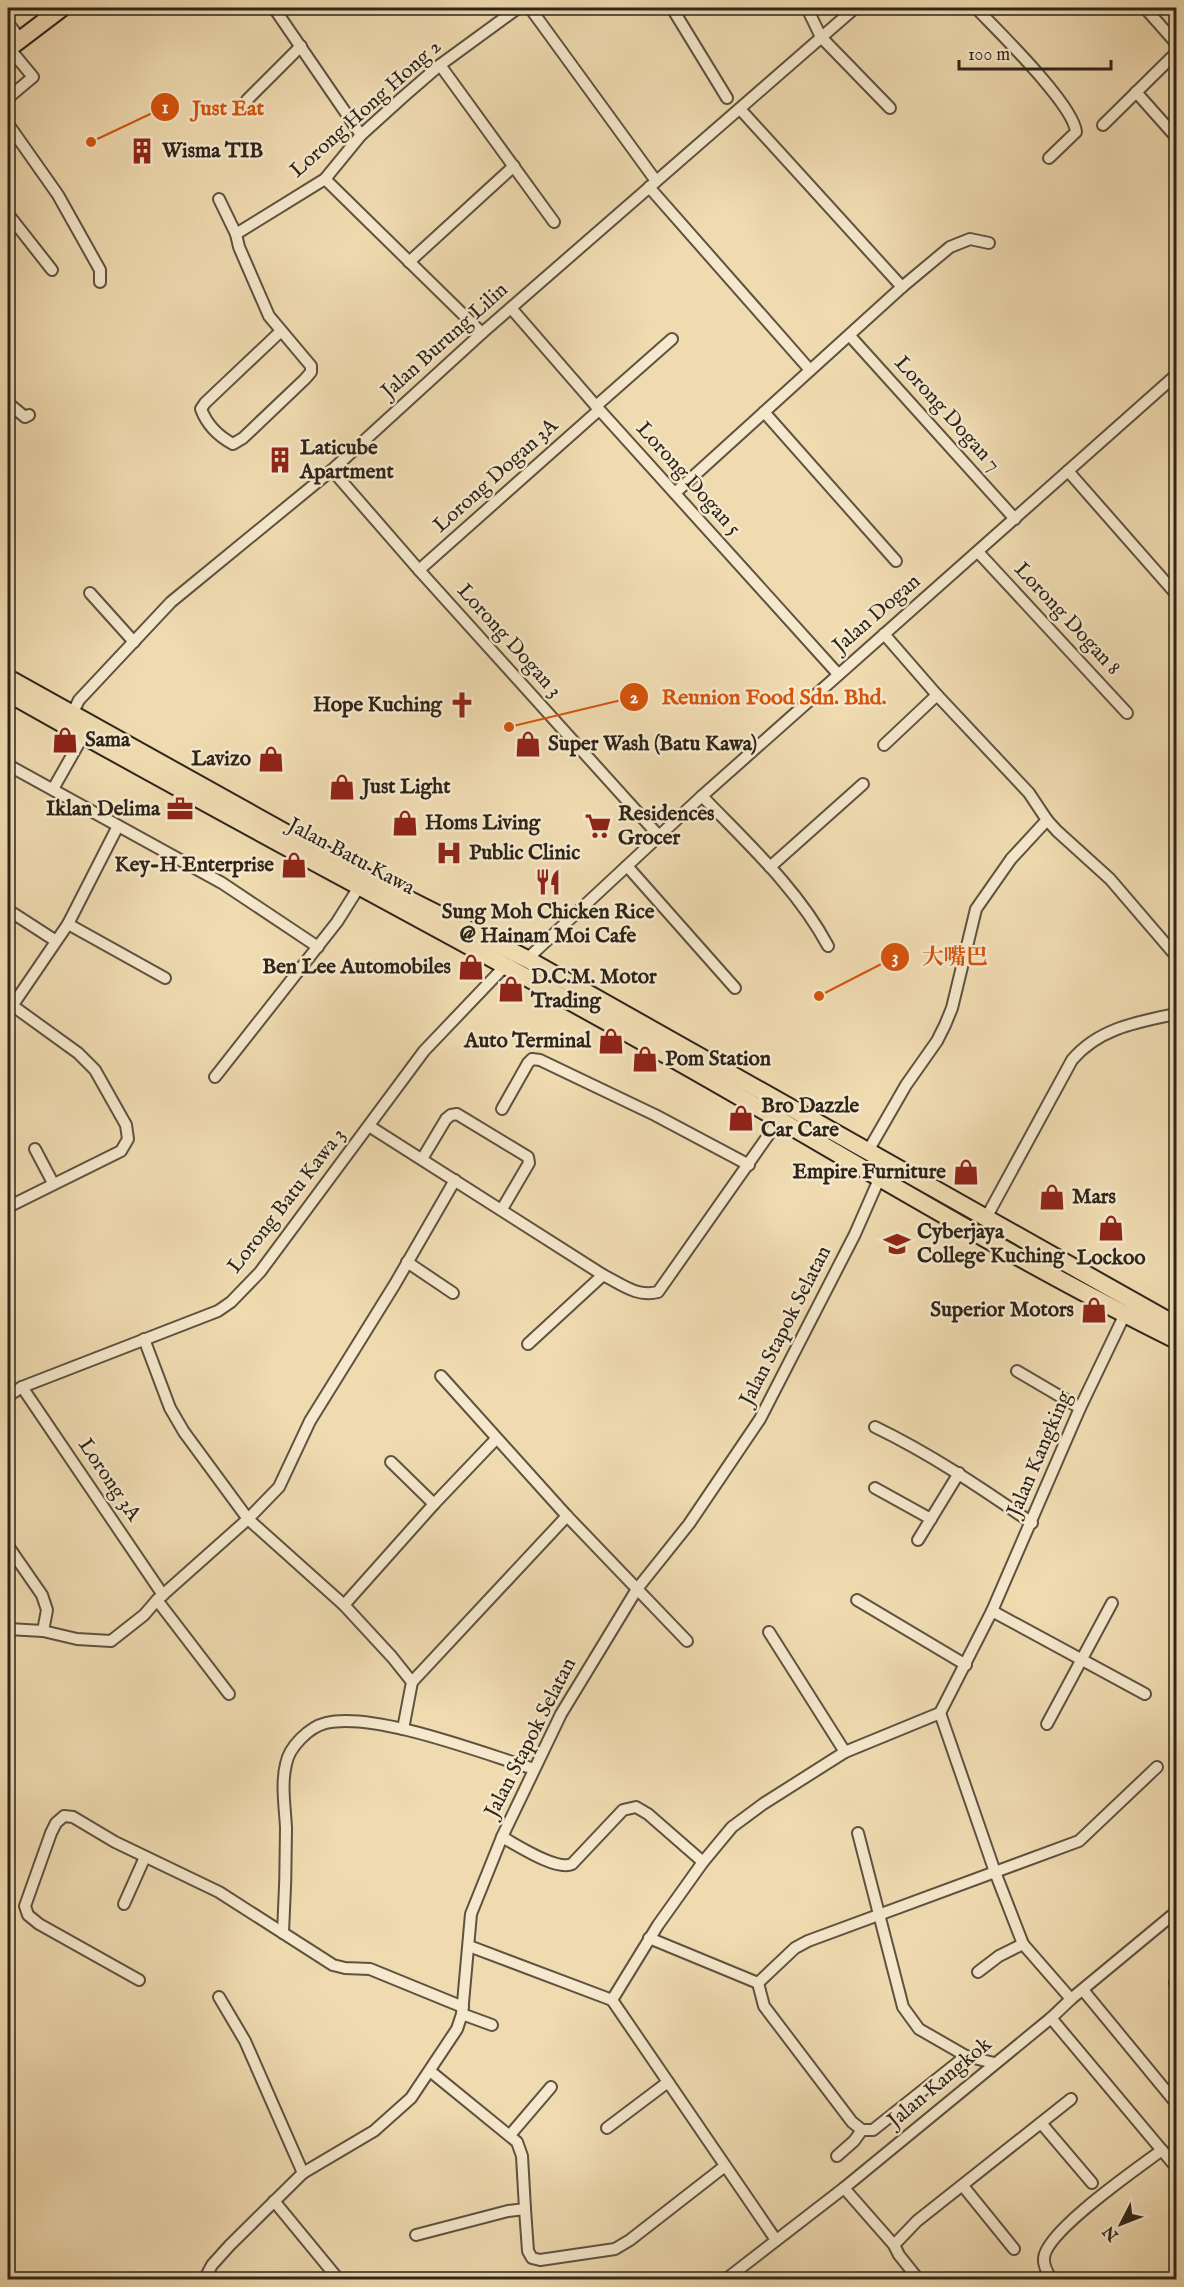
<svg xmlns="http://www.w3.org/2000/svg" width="1184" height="2287" viewBox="0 0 1184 2287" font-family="'IM FELL English','Noto Serif SC',serif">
<rect width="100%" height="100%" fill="#f0dbb1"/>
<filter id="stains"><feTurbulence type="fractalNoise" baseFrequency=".00333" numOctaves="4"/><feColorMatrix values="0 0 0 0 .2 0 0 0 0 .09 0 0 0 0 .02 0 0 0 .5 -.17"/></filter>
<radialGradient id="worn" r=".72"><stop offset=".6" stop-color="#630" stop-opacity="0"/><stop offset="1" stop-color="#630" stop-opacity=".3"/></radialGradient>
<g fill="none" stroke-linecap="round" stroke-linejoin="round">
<g stroke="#5e5240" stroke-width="14">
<g id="minor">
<path d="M274 8 361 135"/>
<path d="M530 8 656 181"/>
<path d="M672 8 727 98"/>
<path d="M807 8 821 37 890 108"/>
<path d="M976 8C998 31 1074 105 1076 132L1049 158"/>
<path d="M1145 8 1176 43"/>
<path d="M8 23 20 39"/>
<path d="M440 65 554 222"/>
<path d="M1136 92 1176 137"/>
<path d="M8 98 33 77 9 48"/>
<path d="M247 100 301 46"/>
<path d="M740 109 902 287"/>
<path d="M8 124 58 195 100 270V282"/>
<path d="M1103 125 1176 53"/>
<path d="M325 179 482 333"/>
<path d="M649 187 810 370"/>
<path d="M219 199 236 234 239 247 269 316 311 366V372L305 379 243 438 233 444C218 436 207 425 201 409L205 403 281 331"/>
<path d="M8 214 52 270"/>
<path d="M236 234 325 179 361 135 403 97 440 65 518 8"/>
<path d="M409 262 514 166"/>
<path d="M511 308 596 406 838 674"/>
<path d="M850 336 1015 519"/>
<path d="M8 403 25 417 29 415"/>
<path d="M596 406 672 339"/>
<path d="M764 412 896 561"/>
<path d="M332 470 419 570 659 836"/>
<path d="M1068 471 1176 594"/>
<path d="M675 493 902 287 950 247 970 239 989 243"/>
<path d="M978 552 1127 713"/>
<path d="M419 570 599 410"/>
<path d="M90 593 134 642"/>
<path d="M72 714 79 700 171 602 332 470 482 333 855 8"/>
<path d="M884 745 937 695"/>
<path d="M8 765 222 883 318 947"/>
<path d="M53 789 83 736"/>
<path d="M702 796C747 843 797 888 828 946"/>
<path d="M1047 820 1057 831 1110 879 1176 956"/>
<path d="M627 866 735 988"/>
<path d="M770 867 863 784"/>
<path d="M8 910 56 941"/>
<path d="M68 924 165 978"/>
<path d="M527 959 702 796 1176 375"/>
<path d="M8 1012 68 924 118 826"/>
<path d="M215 1077 337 922 359 887"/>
<path d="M502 1109 528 1063 532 1059 540 1060 655 1115 749 1165"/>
<path d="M369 1126 603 1275C623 1285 636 1297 658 1292L779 1120"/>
<path d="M35 1149 53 1183"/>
<path d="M868 1151 906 1085 937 1041 945 1025 952 1008 976 909 1011 859 1047 820 1029 793 937 695 884 634"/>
<path d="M422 1159 446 1119 451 1115 457 1114 528 1157 529 1163 502 1209"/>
<path d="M8 1207 121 1151 128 1139 126 1125 95 1070 78 1053 13 1006"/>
<path d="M986 1218 1072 1060C1099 1028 1138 1022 1176 1014"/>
<path d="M407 1262 453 1293"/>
<path d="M144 1339 170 1408 184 1432 248 1519 344 1605 392 1657 412 1682 403 1729"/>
<path d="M528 1344 603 1275"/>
<path d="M1017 1371 1080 1408"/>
<path d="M441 1376 567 1516 687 1641"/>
<path d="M22 1387 163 1595"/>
<path d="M8 1396 22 1387 218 1311 231 1302 260 1272 424 1051 506 965"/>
<path d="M875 1427C931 1454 981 1488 1032 1523"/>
<path d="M391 1462 434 1504"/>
<path d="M875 1488 931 1519"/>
<path d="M918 1540 959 1473"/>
<path d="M8 1546 42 1595 47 1610 43 1631"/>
<path d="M157 1600 229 1694"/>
<path d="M857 1600 966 1665"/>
<path d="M344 1605 434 1504 496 1439"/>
<path d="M992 1611 1145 1694"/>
<path d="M8 1629 43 1631 77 1639 111 1641 144 1615 157 1600 248 1519 279 1487 310 1421 395 1284 455 1180"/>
<path d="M769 1632 845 1752"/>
<path d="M412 1682 567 1516"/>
<path d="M940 1713 995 1872 1023 1944 1071 1999"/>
<path d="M1047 1724 1112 1603"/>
<path d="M858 1833 903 2007 919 2029 966 2056 994 2063"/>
<path d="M502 1837C517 1845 556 1871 572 1864L623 1810 636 1807 648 1814 703 1862"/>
<path d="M124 1904 145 1857"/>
<path d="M283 1933C285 1898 286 1863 286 1828 285 1807 281 1784 286 1764 289 1747 309 1727 326 1723 374 1711 485 1754 534 1769"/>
<path d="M649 1938 758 1983"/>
<path d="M469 1946 612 2000"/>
<path d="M978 1972 999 1956 1023 1944"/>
<path d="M139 1980 39 1924 28 1915 25 1906 51 1833 56 1823 64 1816 73 1817 115 1842 219 1892 333 1965 345 1968 370 1969 463 2007"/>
<path d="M758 1983 795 1948 808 1941 1079 1841 1157 1767"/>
<path d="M758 1983 764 2006 852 2122 862 2130H873L966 2056"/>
<path d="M1175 1983 1176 1985"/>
<path d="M1083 1990 1176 2103"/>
<path d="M219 1997 245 2041 303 2173"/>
<path d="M612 2000 658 1925 703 1862 732 1827 763 1804 845 1752 940 1713 992 1611 1080 1408 1125 1314"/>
<path d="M612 2000 776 2240"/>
<path d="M462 2014 492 2025"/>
<path d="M1051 2018 1176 2167"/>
<path d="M1041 2123 1092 2183"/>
<path d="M607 2128 668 2082"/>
<path d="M510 2135 551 2087"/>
<path d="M837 2156 854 2141 862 2130"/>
<path d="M963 2186 1014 2249"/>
<path d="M844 2188 894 2245 899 2255 919 2280"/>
<path d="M274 2201 339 2280"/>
<path d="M525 2209 528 2251 532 2258 540 2260 615 2249 630 2240 725 2166"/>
<path d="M416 2235 508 2211 525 2209 522 2156 517 2142 430 2071"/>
<path d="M894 2245 917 2221 1071 2099"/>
<path d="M204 2280 212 2265 230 2245 303 2173 374 2131 411 2098 457 2029 462 2014 471 1914 502 1837 561 1714 637 1589 689 1524 760 1419 855 1234 880 1177"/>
<path d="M725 2280 844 2188 1051 2018 1071 1999 1176 1912"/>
<path d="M1052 2280C1048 2274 1043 2266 1044 2258 1046 2231 1138 2168 1162 2150"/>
</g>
</g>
<g stroke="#2d241a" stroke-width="20">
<g id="trunk">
<path d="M8 49 62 8"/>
<path d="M8 678 374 882 527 959 1176 1325"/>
<path d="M8 693C224 816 444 930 661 1052 832 1148 1000 1253 1176 1340"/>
</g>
</g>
<use href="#minor" stroke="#f5e8cc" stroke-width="10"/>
<use href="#trunk" stroke="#f0dbb1" stroke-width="16"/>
</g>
<defs>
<g id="building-bare" transform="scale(2.07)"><path d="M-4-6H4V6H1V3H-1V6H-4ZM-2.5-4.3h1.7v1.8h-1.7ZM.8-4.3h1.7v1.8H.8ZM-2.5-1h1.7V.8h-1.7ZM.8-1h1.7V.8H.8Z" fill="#8f2418" stroke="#f5e8cc" stroke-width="2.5" paint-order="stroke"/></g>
<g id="church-bare" transform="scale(2.07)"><path d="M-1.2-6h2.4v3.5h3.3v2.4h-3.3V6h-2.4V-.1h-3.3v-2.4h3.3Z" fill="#8f2418" stroke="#f5e8cc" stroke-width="2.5" paint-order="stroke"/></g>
<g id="shop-bare" transform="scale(2.07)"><path d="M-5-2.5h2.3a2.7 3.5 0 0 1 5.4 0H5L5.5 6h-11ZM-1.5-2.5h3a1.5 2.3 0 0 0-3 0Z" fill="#8f2418" stroke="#f5e8cc" stroke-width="2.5" paint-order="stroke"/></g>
<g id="office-bare" transform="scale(2.07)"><path d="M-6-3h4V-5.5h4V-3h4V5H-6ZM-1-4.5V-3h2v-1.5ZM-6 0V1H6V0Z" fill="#8f2418" stroke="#f5e8cc" stroke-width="2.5" paint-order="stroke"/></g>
<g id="supermarket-bare" transform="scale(2.07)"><path d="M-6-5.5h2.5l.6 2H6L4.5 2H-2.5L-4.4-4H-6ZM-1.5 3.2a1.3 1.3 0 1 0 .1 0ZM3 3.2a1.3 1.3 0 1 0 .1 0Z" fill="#8f2418" stroke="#f5e8cc" stroke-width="2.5" paint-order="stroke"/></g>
<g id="hospital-bare" transform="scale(2.07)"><path d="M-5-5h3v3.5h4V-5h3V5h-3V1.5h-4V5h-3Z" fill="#8f2418" stroke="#f5e8cc" stroke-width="2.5" paint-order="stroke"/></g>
<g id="restaurant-bare" transform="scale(2.07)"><path d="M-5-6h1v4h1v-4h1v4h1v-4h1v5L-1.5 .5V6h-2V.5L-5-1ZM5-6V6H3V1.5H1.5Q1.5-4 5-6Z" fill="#8f2418" stroke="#f5e8cc" stroke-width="2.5" paint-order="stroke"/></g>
<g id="university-bare" transform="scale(2.07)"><path d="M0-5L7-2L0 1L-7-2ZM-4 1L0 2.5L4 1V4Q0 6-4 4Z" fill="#8f2418" stroke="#f5e8cc" stroke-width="2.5" paint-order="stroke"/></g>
</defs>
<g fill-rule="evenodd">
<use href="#building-bare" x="142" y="151"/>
<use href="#building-bare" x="280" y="460"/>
<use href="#church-bare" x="462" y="705"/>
<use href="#shop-bare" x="65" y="740"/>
<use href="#shop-bare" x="528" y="744"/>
<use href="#shop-bare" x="271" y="759"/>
<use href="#shop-bare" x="342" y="787"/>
<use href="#office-bare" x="180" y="809"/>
<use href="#shop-bare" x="405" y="823"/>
<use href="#supermarket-bare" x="598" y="826"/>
<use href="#hospital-bare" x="449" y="853"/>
<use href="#shop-bare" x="294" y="865"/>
<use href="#restaurant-bare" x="548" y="882"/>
<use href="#shop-bare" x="471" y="967"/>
<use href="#shop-bare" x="511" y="989"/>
<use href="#shop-bare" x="611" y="1041"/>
<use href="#shop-bare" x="645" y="1059"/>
<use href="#shop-bare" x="741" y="1118"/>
<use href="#shop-bare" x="966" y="1172"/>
<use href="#shop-bare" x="1052" y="1197"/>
<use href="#shop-bare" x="1111" y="1228"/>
<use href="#university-bare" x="897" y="1244"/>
<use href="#shop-bare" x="1094" y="1310"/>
</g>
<g text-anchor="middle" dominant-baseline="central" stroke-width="5" stroke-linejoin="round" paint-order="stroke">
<g font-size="21" fill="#2d241a" stroke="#f5e8cc">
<text transform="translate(366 109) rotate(-42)">Lorong Hong Hong 2</text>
<text transform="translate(445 341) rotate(-42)">Jalan Burung Lilin</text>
<text transform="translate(947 414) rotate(48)">Lorong Dogan 7</text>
<text transform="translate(496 476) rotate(-42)">Lorong Dogan 3A</text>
<text transform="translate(688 479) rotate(48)">Lorong Dogan 5</text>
<text transform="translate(877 614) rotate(-41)">Jalan Dogan</text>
<text transform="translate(1067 619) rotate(47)">Lorong Dogan 8</text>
<text transform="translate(509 641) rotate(48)">Lorong Dogan 3</text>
<text transform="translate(351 857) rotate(28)">Jalan Batu Kawa</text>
<text transform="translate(287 1201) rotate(-52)">Lorong Batu Kawa 3</text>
<text transform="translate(786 1326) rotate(-63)">Jalan Stapok Selatan</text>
<text transform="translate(1040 1454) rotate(-67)">Jalan Kangking</text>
<text transform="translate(109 1480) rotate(56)">Lorong 3A</text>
<text transform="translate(531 1738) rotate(-63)">Jalan Stapok Selatan</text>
<text transform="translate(940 2083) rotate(-40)">Jalan Kangkok</text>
</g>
<g font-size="21" font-weight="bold" fill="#2d241a" stroke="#f5e8cc" text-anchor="start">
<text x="162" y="151">Wisma TIB</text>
<text x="300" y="448">Laticube<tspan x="300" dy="24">Apartment</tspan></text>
<text x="442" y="705" text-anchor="end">Hope Kuching</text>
<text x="85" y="740">Sama</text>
<text x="548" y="744">Super Wash (Batu Kawa)</text>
<text x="251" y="759" text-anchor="end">Lavizo</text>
<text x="362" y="787">Just Light</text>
<text x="160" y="809" text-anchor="end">Iklan Delima</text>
<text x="618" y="814">Residences<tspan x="618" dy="24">Grocer</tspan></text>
<text x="425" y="823">Homs Living</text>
<text x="469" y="853">Public Clinic</text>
<text x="274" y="865" text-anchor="end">Key-H Enterprise</text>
<text x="548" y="912" text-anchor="middle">Sung Moh Chicken Rice<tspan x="548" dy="24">@ Hainam Moi Cafe</tspan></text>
<text x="451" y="967" text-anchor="end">Ben Lee Automobiles</text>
<text x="531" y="977">D.C.M. Motor<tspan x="531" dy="24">Trading</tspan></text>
<text x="591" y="1041" text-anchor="end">Auto Terminal</text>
<text x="665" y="1059">Pom Station</text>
<text x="761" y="1106">Bro Dazzle<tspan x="761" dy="24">Car Care</tspan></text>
<text x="946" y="1172" text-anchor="end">Empire Furniture</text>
<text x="1072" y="1197">Mars</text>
<text x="917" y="1232">Cyberjaya<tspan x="917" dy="24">College Kuching</tspan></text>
<text x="1111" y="1258" text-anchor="middle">Lockoo</text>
<text x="1074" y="1310" text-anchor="end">Superior Motors</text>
</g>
</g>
<path fill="none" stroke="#d5540d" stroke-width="2" d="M91 142L165 107M509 727L634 697M819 996L895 957"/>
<g fill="#d5540d" stroke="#f5e8cc" stroke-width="2">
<circle cx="91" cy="142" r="6"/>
<circle cx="509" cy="727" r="6"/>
<circle cx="819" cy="996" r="6"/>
<circle cx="165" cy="107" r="15"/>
<circle cx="634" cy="697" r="15"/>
<circle cx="895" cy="957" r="15"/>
</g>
<g font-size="18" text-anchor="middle" font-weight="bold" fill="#fff">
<text x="165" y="113">1</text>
<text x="634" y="703">2</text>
<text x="895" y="963">3</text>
</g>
<g font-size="22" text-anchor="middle" font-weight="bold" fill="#d5540d" stroke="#f5e8cc" stroke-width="5" stroke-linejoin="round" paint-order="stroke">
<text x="228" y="115">Just Eat</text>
<text x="774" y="704">Reunion Food Sdn. Bhd.</text>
<text x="955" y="964">大嘴巴</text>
</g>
<rect width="1184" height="2287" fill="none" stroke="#f0dbb1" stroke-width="30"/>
<rect x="9" y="9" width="1166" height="2269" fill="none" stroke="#2d241a" stroke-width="3"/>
<rect x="15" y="15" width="1154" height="2257" fill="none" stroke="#2d241a" stroke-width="1.5"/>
<g transform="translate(1121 2224) rotate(228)" stroke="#f5e8cc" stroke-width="4.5" paint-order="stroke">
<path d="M0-4.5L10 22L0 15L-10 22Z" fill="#2d241a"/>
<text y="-9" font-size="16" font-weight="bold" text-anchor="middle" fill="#2d241a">N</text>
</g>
<path d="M959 60v9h152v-9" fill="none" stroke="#2d241a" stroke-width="3"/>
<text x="968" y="60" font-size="18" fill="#2d241a" stroke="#f5e8cc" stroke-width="4.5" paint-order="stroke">100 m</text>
<rect width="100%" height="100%" filter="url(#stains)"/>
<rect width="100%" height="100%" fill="url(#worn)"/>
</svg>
